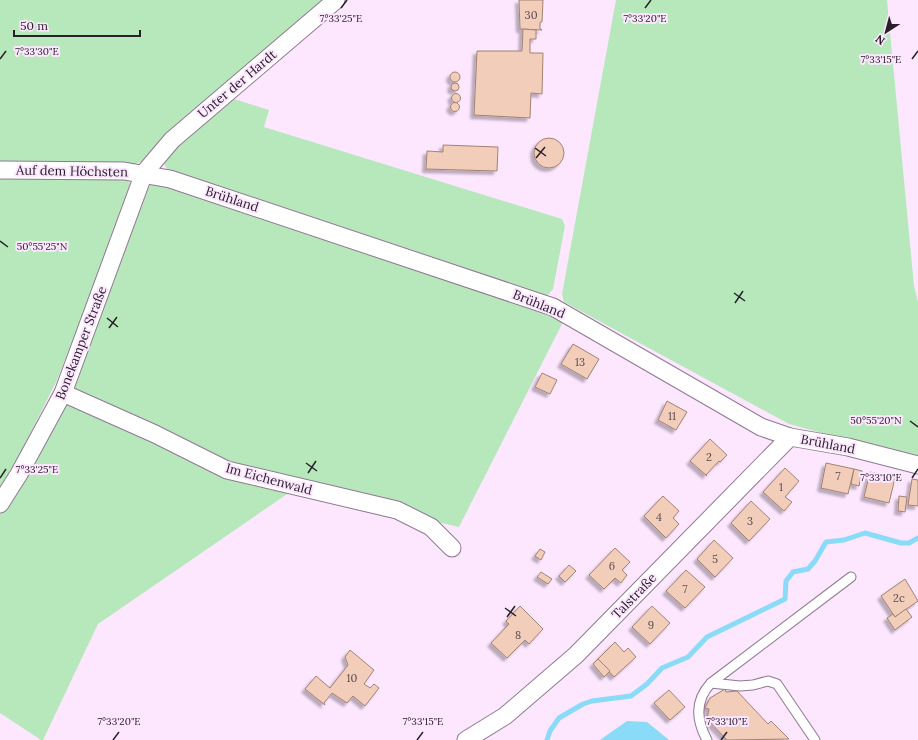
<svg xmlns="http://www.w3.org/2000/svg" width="918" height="740" viewBox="0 0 918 740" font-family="Lora,serif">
<defs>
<filter id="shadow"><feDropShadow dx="-3.5" dy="3.5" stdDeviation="1" flood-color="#0004"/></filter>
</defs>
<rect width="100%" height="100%" fill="#fde7ff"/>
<g fill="#b7e8bb">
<path d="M0 0H323L161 141C156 146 154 151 150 155 146 160 138 163 132 165L0 166Z"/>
<path d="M616 0H887L914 286 918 302V459L789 424 564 302 562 294Z"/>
<path d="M231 98 269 110 264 127 562 219 565 226 553 289 548 295 541 298 174 175 167 169 163 162 168 154Z"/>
<path d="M0 174 122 176 131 184 132 190 57 380 0 494Z"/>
<path d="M157 181 565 318 459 527 419 518 239 468 73 390 143 190 151 183Z"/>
<path d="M64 399 293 490 98 624 43 740H41L0 713V513L49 432Z"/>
</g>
<path fill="#89dbf8" d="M627 721 647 722 669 740H600Z"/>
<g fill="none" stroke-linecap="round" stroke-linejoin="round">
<path stroke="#89dbf8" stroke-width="5" d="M547 740 550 731 559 718 583 704 592 701 631 696 647 684 662 668 688 657 707 637 785 599 786 581 793 572 808 569 815 561 826 542 844 540 865 533 901 543H909L918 538"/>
</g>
<g fill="#f1cdba" stroke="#a38271" filter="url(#shadow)">
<path d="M519 0H543L542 22H540V29L542 30 520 29Z"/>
<path d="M523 29 536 30V39H530V53H543L542 94 531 93 530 118 474 115 477 51H522Z"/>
<circle cx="455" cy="77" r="5"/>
<circle cx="455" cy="87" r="4"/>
<circle cx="456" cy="98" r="4.5"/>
<circle cx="455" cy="107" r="4.5"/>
<circle cx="549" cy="153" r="15"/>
<path d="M443 145 498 147 497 171 426 169 427 151 443 152Z"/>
<path d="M573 344 599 359 587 379 561 364Z"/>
<path d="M542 373 557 380 550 394 535 387Z"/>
<path d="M667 401 687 412 676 430 658 420Z"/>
<path d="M710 439 727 455 720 462 719 461 706 475 707 476 690 461Z"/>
<path d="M826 463 854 469 848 494 821 488Z"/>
<path d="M785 468 799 481 785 497 792 502 784 511 763 492Z"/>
<path d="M854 469 862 471 859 486 851 484Z"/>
<path d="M870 472 895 478 889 503 864 497Z"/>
<path d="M912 479 918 480V506L908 505Z"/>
<path d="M663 496 679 511 673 518 679 524 666 538 644 516Z"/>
<path d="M899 496 907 497 905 512 898 511Z"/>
<path d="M751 501 770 519 749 541 731 523Z"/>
<path d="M714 540 733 558 715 577 697 559Z"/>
<path d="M615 548 630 562 622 570 627 575 621 583 615 578 604 589 589 575Z"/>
<path d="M540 549 545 552 541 560 535 556Z"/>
<path d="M569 565 576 571 565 582 559 576Z"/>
<path d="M686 570 705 587 685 608 666 591Z"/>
<path d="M541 572 552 579 548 584 537 577Z"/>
<path d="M905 579 918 601 895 617 881 596Z"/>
<path d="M520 606 543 629 529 644 525 640 507 658 491 643 509 624 506 621Z"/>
<path d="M652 606 670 623 650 644 632 627Z"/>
<path d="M906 609 912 617 895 630 887 618 893 614 895 617Z"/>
<path d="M615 642 624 652 628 648 636 657 614 677 598 659Z"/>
<path d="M350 650 374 670 364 684 370 688 374 684 379 688 365 706 353 696 347 703 332 693 324 703 325 705 305 689 316 676 330 688 348 665 345 657Z"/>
<path d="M598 659 610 671 604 677 593 664Z"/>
<path d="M725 689 726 692 737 691 768 724 771 721 789 739 727 740 707 719 709 709 705 708 710 698Z"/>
<path d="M669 690 685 707 670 720 654 703Z"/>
</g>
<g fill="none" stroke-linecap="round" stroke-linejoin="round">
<g stroke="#907893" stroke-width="11">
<g id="service">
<path d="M711 683 851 577"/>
<path d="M707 740C696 720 695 700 711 683L740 686 753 685 768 681 777 684 815 740"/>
</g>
</g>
<g stroke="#907893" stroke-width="19">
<g id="minor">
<path d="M0 170 124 171 170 179 553 307 761 427 790 437 848 447 918 465"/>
<path d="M63 393 155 434 227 470 397 510 431 527 452 548"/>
<path d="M0 504 19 474 63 393 144 173 172 140 336 0"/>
<path d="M466 740 505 716 576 655 790 437"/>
</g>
</g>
<use href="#service" stroke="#fff" stroke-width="9"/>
<use href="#minor" stroke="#fff" stroke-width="17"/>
</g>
<path fill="none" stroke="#29202b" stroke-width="1.5" d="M341 8 347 0M645 8 651 0M0 59 6 51M912 59 918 51M535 148 546 156M536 158 545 147M0 241 8 247M734 293 745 301M735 303 743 291M107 318 118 327M109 328 117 317M910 421 918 427M306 463 317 471M308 473 316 461M0 478 6 469M912 478 918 469M505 608 516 616M507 617 515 606M113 740 119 732M417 740 423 732M721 740 727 732"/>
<g text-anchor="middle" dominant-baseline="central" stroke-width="4" stroke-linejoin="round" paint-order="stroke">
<g font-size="11" fill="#5b4b4f">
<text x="531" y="15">30</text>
<text x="580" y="362">13</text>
<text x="672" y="416">11</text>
<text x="709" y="457">2</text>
<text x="838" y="476">7</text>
<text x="781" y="487">1</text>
<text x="659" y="517">4</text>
<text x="750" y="521">3</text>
<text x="715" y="559">5</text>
<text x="612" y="566">6</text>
<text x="685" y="589">7</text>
<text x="899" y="598">2c</text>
<text x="651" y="625">9</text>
<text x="518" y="635">8</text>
<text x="352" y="678">10</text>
</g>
<g font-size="13" fill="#29202b" stroke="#fde7ff">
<text transform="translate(237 84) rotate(-40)">Unter der Hardt</text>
<text transform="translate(72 171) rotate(1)">Auf dem Höchsten</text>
<text transform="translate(232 199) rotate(18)">Brühland</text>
<text transform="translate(539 304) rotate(22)">Brühland</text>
<text transform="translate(81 343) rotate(-69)">Bonekamper Straße</text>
<text transform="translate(828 444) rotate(11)">Brühland</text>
<text transform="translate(269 479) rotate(15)">Im Eichenwald</text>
<text transform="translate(634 596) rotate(-46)">Talstraße</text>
</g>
</g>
<g font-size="10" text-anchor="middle" fill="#29202b" stroke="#fde7ff" stroke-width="4" stroke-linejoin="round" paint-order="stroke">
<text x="341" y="22">7°33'25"E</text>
<text x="645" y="22">7°33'20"E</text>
<text x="37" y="55">7°33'30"E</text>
<text x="881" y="63">7°33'15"E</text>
<text x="42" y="250">50°55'25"N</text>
<text x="876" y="424">50°55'20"N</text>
<text x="37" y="473">7°33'25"E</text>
<text x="881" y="481">7°33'10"E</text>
<text x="119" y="725">7°33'20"E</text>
<text x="423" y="725">7°33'15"E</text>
<text x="727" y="725">7°33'10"E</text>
</g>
<g transform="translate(886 32) rotate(216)" stroke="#fde7ff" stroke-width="3" paint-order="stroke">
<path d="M0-3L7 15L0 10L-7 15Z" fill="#29202b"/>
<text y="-6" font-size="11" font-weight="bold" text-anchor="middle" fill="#29202b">N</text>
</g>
<path d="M14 30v6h126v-6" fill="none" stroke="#29202b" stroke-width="2"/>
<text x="20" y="30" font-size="12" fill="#29202b" stroke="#fde7ff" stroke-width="3" paint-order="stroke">50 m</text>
</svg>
